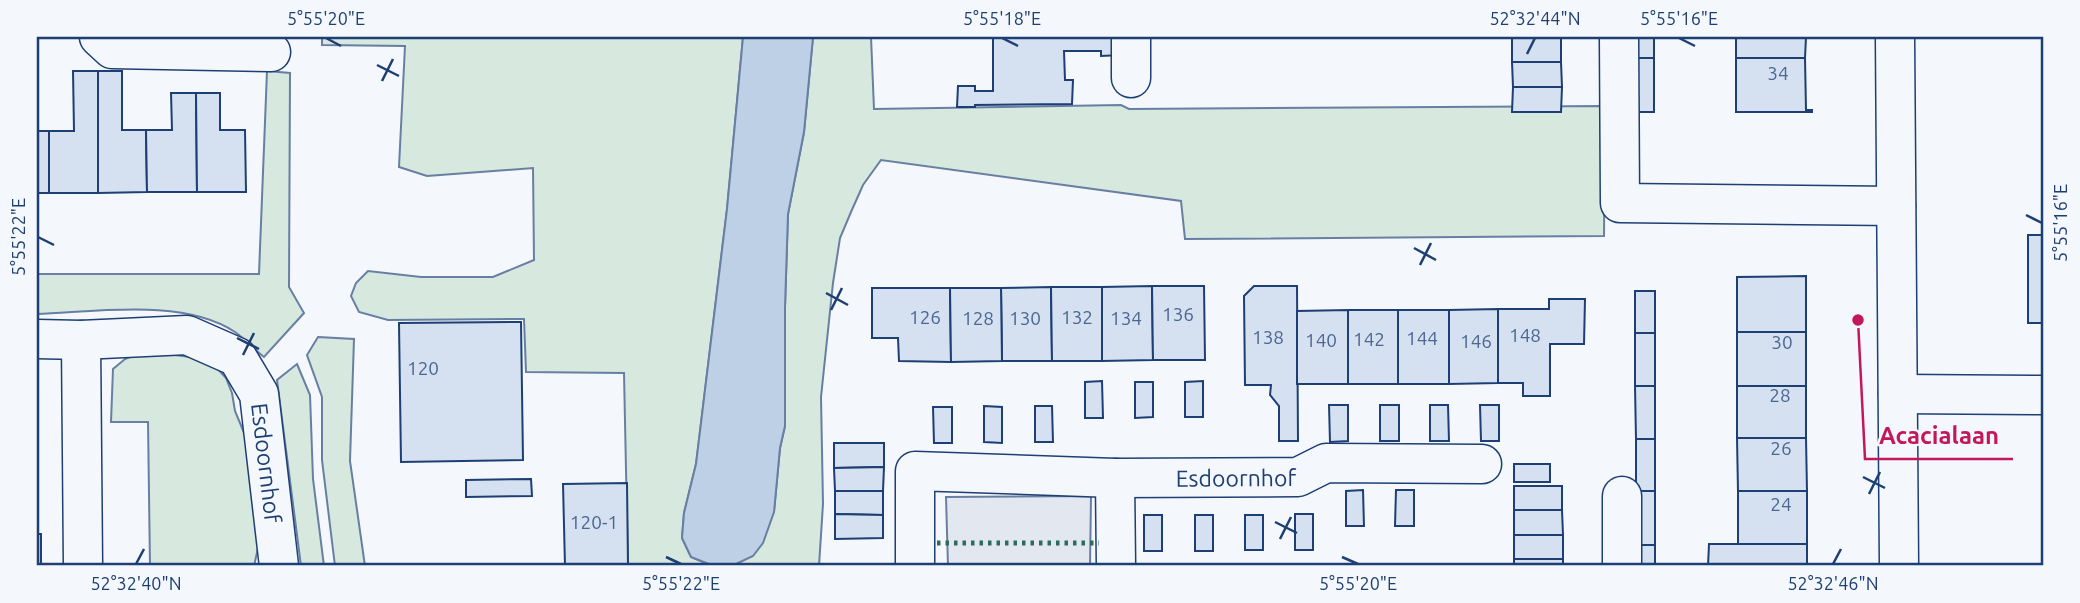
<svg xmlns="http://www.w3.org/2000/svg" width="2080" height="603" viewBox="0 0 2080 603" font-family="Ubuntu,sans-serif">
<rect width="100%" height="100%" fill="#f4f7fb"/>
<g fill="#d7e8df" stroke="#687fa3" stroke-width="2">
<path d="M322 37H743L727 209 696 464 684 513 682 538 691 557 712 566H628L624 373 526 372 524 319 388 320 359 312 351 296 356 283 368 271 421 277H493L534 260 533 168 427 176 399 167 405 46 322 45Z"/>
<path d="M813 37H871L874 109 1121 105 1129 109 1605 106 1604 236 1185 239 1181 201 881 160 863 185 851 212 840 238 833 283 821 397 823 504 819 566H714L736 564 774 512 780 448 785 426V307L788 214 804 132Z"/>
<path d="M267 71 290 73 289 287 304 313 264 357C254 349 245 339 235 332 184 298 96 312 37 314V274H259Z"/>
<path d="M318 337 354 339 350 461 365 566H335L322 460V397L307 355Z"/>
<path d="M144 351 198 358 216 367 226 378 232 393 235 411 254 457 262 530 254 566H150L148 422H111L113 369 125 359Z"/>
<path d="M297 364 310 395 313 479 324 566H301L277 380Z"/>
</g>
<path fill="#e3e8f0" stroke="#687fa3" stroke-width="2" d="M1091 496 1090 566H948L946 497Z"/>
<path fill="#bed0e5" stroke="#687fa3" stroke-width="2" d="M743 37H813L804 132 788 214 785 307V426L780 448 774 512 763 543 753 556 736 564 714 566 691 557 682 538 684 513 696 464 727 209Z"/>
<g fill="#d5e0f0" stroke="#1d3f73" stroke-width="2">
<path d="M993 37H1122V55L1101 56V51H1064L1065 80H1073L1072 104 975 105V107H957L958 86H975V91H993Z"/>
<rect x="1634" y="37" width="20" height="21"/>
<path d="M1736 37H1806L1805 58H1736Z"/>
<rect x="1512" y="38" width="49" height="24"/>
<rect x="1634" y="58" width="20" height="54"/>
<path d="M1736 58H1805L1806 110H1812V112H1736Z"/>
<path d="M1512 62H1561L1562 87H1513Z"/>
<path d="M73 71H98V193H49V131H74Z"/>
<path d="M98 71H122V130H146L147 192 98 193Z"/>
<path d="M1513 87H1562L1561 112H1512Z"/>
<path d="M171 93H196L197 192H147L146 130H172Z"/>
<path d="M196 93H220V130H245L246 192H197Z"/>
<rect x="37" y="131" width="12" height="62"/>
<rect x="2028" y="235" width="15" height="88"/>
<path d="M1806 276V332H1737V277Z"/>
<path d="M1152 286 1153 360 1102 361V287Z"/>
<path d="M1152 286H1204L1205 360H1153Z"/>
<path d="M1254 286H1297L1298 441H1279V406L1270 395 1271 385H1245L1244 296Z"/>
<path d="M1051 287 1052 361H1002L1001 288Z"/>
<path d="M1051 287H1102V361H1052Z"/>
<path d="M872 288H950L951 362 899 361 898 338H872Z"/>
<path d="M950 288H1001L1002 361 951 362Z"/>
<rect x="1635" y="291" width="20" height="42"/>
<path d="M1549 299H1585L1584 344H1550V396H1523V383H1498V309H1549Z"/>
<path d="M1498 309V383L1449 384V310Z"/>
<path d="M1348 310V384H1297V311Z"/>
<rect x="1348" y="310" width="50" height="74"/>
<rect x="1398" y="310" width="51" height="74"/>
<path d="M521 322 523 460 401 462 399 323Z"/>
<rect x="1737" y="332" width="69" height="54"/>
<rect x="1635" y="333" width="20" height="53"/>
<path d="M1102 381 1103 418H1085V382Z"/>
<path d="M1203 381V417H1185V382Z"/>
<path d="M1135 382H1153V417L1135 418Z"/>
<path d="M1635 386H1655V439H1636Z"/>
<rect x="1737" y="386" width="69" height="52"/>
<path d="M1329 405H1348V441L1330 442Z"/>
<rect x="1380" y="405" width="19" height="36"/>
<path d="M1430 405H1448L1449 441H1430Z"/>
<path d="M1480 405H1499V441H1481Z"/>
<path d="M984 406 1002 407V443L984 442Z"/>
<path d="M1035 406H1052L1053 442H1035Z"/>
<path d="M933 407H952V443H934Z"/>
<path d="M1737 438H1806L1807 491H1738Z"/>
<rect x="1636" y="439" width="19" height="52"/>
<path d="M834 443H884V467L834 468Z"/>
<rect x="1514" y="464" width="36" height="18"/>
<path d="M884 467 883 491H835L834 468Z"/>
<path d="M531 479 532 496 466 497V480Z"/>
<path d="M627 483 628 566H565L563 484Z"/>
<rect x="1514" y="486" width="48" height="24"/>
<path d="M1363 490 1364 526H1346V491Z"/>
<path d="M1396 490H1414V526H1395Z"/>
<path d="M835 491H883V515L835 514Z"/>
<rect x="1636" y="491" width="19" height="54"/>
<rect x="1738" y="491" width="69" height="53"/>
<path d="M1514 510H1562L1563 535H1514Z"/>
<path d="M835 514 883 515V538L835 539Z"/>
<rect x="1295" y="514" width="18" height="36"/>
<rect x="1144" y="515" width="18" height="36"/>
<rect x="1195" y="515" width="18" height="36"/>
<rect x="1245" y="515" width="18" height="35"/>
<rect x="37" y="534" width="4" height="32"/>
<rect x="1514" y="535" width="49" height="24"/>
<path d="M1709 544H1807V566H1708Z"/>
<rect x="1636" y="545" width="19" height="21"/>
<rect x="1514" y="559" width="49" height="7"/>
</g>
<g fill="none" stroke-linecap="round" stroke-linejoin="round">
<g stroke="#1d3f73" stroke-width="41">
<g id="minor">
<path d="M99 37 112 49 271 52"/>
<path d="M1131 37V78"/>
<path d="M1619 37 1620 203 1896 206"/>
<path d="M1895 37 1899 566"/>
<path id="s1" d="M37 339 81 340 187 335 237 357 259 394 279 566"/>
<path d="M81 340 83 566"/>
<path d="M1898 394 2043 395"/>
<path d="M1115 478 1116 566"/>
<path id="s2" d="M915 566V471L1115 478 1298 477 1326 463 1482 464"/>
<path d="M1622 566V496"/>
</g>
</g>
<use href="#minor" stroke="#f4f7fb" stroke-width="38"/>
<path stroke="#2c6c60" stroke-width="5" stroke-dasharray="3.5 5" stroke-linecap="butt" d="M937 543H1099"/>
</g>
<path fill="none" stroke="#1d3f73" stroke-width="2.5" d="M326 38 341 46M1002 38 1018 46M1679 38 1695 46M1527 54 1535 38M377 65 399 76M382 81 393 59M2026 215 2042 223M38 237 54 245M1414 248 1436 260M1420 265 1431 243M826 293 848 305M831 310 842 288M237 338 259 349M243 355 254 333M1863 477 1885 488M1869 494 1880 472M1275 522 1297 533M1280 539 1291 517M666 557 681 564M1342 557 1358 564M136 564 144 549M1833 564 1841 549"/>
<g text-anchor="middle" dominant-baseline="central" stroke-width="5" stroke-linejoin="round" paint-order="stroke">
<g font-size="19" fill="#4b6792">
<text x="1778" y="73">34</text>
<text x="1178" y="314">136</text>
<text x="925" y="317">126</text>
<text x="1077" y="317">132</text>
<text x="978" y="318">128</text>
<text x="1025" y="318">130</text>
<text x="1126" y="318">134</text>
<text x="1525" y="335">148</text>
<text x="1268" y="337">138</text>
<text x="1422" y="338">144</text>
<text x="1369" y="339">142</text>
<text x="1321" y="340">140</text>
<text x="1476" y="341">146</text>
<text x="1782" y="342">30</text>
<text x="423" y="368">120</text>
<text x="1780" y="395">28</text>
<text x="1781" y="448">26</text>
<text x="1781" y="504">24</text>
<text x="594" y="522">120-1</text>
</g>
<g font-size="23" fill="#1d3f73" stroke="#f4f7fb">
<text stroke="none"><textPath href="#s1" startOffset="317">Esdoornhof</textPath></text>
<text stroke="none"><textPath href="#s2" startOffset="416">Esdoornhof</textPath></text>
</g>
</g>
<path fill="none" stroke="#c2185b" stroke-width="2.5" d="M1858 320L1865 459H2013"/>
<circle fill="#c2185b" stroke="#f4f7fb" stroke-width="2.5" cx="1858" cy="320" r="7"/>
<g font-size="24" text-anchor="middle" font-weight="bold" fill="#c2185b" stroke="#f4f7fb" stroke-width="5" stroke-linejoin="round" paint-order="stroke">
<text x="1939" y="444">Acacialaan</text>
</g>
<rect width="2080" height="603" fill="none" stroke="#f4f7fb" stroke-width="77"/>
<rect x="38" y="38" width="2004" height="526" fill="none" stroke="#1d3f73" stroke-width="2.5"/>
<g font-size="18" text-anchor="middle" fill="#1d3f73">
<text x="326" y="25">5°55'20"E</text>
<text x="1002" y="25">5°55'18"E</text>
<text x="1535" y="25">52°32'44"N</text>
<text x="1679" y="25">5°55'16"E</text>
<text transform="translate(2061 223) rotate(-90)" y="6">5°55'16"E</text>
<text transform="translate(19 237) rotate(-90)" y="6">5°55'22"E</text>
<text x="136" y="590">52°32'40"N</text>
<text x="681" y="590">5°55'22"E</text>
<text x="1358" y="590">5°55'20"E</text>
<text x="1833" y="590">52°32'46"N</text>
</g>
</svg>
